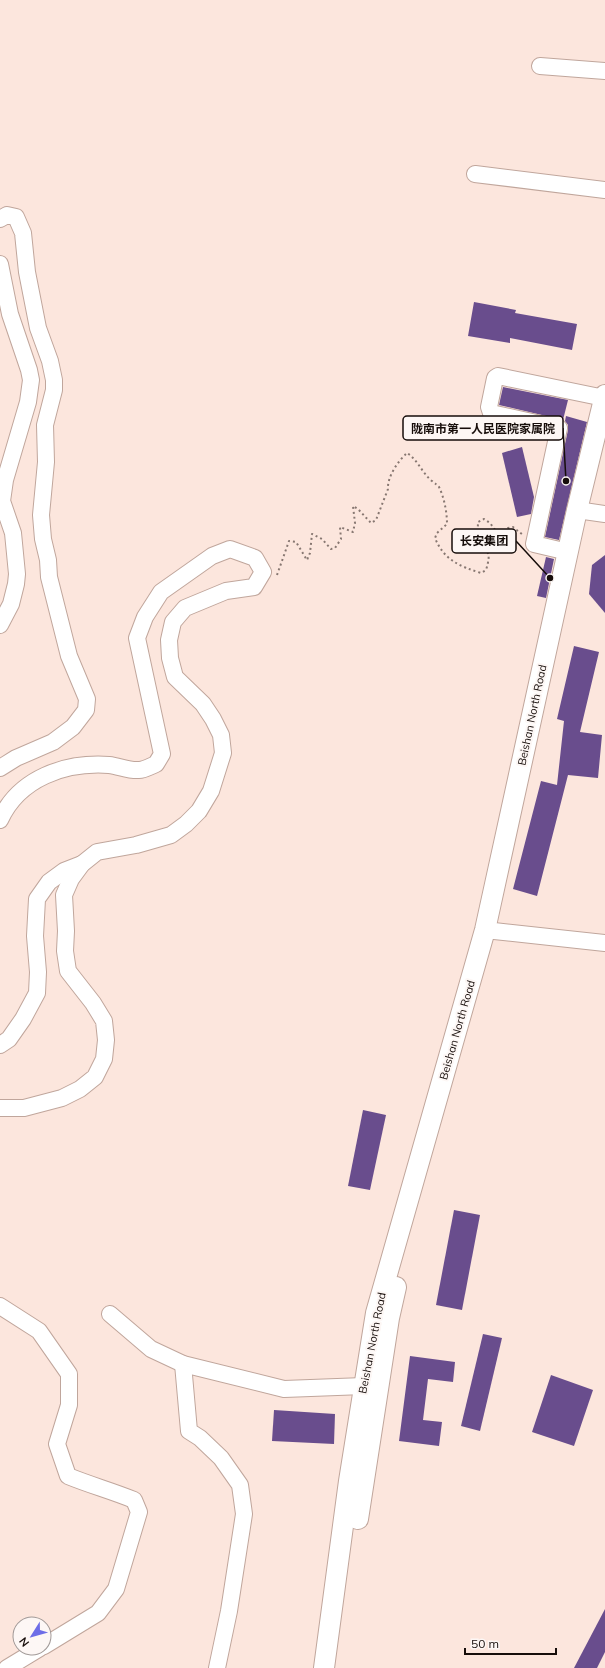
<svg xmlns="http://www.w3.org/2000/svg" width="605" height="1668" viewBox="0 0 605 1668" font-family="Mulish,'Noto Sans SC',sans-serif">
<rect width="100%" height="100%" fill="#fce6dd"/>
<g fill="#694d8d">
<path d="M474 302 516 310 515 313 577 324 572 350 510 338V343L468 336Z"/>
<path d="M503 387 568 400 563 420 499 405Z"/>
<path d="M566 416 587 422 559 540 545 537 568 430V425L565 421Z"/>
<path d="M522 447 534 497 531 514 517 517 502 453Z"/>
<path d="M605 555V613L589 594 592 565Z"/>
<path d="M546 557 554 559 546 598 537 596Z"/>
<path d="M574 646 599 652 580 732 602 735 598 778 568 775 537 896 513 889 541 781 557 785 564 721 557 719Z"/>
<path d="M363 1110 386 1115 370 1190 348 1186Z"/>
<path d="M454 1210 480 1215 462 1310 436 1305Z"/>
<path d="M483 1334 502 1338 480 1431 461 1426Z"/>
<path d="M410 1356 455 1362 453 1382 428 1379 423 1420 442 1422 439 1446 399 1441Z"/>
<path d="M551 1375 593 1390 574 1446 532 1432Z"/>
<path d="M274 1410 335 1414 334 1444 272 1441Z"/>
<path d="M605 1609V1652L597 1668H574Z"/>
</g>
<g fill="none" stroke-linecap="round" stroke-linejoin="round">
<g stroke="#c0a69c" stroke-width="18">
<g id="minor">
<path d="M540 66 605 71"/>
<path d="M475 174 605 190"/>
<path d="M0 219 7 215 16 217 23 233 27 272 38 328 50 361 54 380V390L45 425 46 462 41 515 43 539 48 560 49 577 69 656 87 699 86 710 73 727 53 742 16 758 0 768"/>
<path d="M0 264 10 314 29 370 31 380 28 402 5 480 2 501 13 533 17 574 16 584 11 604 0 625"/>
<path d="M577 510 605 514"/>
<path d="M568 552 534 544 559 428 491 413 489 407 495 378 498 376 604 398"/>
<path d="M0 820C19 778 65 762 109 765 119 766 129 771 139 770 144 770 151 766 156 764L162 754 137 638 145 617 161 592 212 556 230 549 255 558 263 572 254 587 226 591 185 608 173 622 169 640 170 658 175 677 203 704 213 719 221 735 223 753 211 791 199 811 186 824 171 835 136 845 97 852 82 864 71 879 64 895 66 931 65 951 68 971 93 1003 104 1021 106 1040 104 1059 95 1077 80 1089 62 1098 24 1108H0"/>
<path d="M485 930 605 943"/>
<path d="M0 1045 9 1039 23 1019 37 993 38 972 35 936 37 899 49 882 64 871 82 864"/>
<path d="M0 1306 39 1331 69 1374V1405L57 1444 68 1476C90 1485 112 1491 134 1500L139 1512 116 1589 98 1613 44 1646"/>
<path d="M110 1314 151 1349 183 1364 284 1389 364 1386"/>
<path d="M183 1364 189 1431 200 1438 221 1458 240 1485 244 1514 229 1611 217 1668"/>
<path d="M7 1668 40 1648"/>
</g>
</g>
<g stroke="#c0a69c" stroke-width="22">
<g id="major">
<path d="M358 1519 389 1318 396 1287"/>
<path d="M324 1668 349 1481 376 1313 485 930 577 510 605 395"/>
</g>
</g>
<path stroke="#877771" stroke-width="2" stroke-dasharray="2 3" stroke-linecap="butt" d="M277 575 289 541 296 542 307 560 310 553 312 534 322 539 331 549 335 548 341 539 340 527 353 532 355 523 353 506 358 509 371 523 376 520 388 489C387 477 398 461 407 453 418 460 422 473 432 481 435 484 437 484 439 487 444 497 447 512 447 524L437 533 435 538C444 560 459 566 481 573L486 570C492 550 487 555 479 538 477 534 478 527 478 522L484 519 490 523 499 535 505 533 508 528 513 527 523 535"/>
<use href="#minor" stroke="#fff" stroke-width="16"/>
<use href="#major" stroke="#fff" stroke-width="20"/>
</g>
<g text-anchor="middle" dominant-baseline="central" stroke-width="4" stroke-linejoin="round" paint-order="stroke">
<g font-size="11" fill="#160d0a" stroke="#fdf7f5">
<text transform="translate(532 715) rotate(-78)">Beishan North Road</text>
<text transform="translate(457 1030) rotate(-74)">Beishan North Road</text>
<text transform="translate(372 1343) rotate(-79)">Beishan North Road</text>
</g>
</g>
<path fill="none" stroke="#160d0a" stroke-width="1.5" d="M566 481L563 428M550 578L516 541"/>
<g fill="#160d0a" stroke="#fdf7f5" stroke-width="1.5">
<circle cx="566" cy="481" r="4"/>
<circle cx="550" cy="578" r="4"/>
</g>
<g fill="#fdf7f5" stroke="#160d0a" stroke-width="1.5">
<rect x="403" y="416" width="160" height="24" rx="4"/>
<rect x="452" y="529" width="64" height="24" rx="4"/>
</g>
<g font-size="12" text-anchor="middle" font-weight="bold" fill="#160d0a">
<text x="483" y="433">陇南市第一人民医院家属院</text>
<text x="484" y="545">长安集团</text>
</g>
<g transform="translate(32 1636) rotate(233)"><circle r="19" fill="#fdf7f5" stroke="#a19997"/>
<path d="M0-3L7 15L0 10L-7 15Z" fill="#6d6de7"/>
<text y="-6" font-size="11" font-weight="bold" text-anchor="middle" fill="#160d0a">N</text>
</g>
<path d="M465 1648v6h91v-6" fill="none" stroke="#160d0a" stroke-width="2"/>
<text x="471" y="1648" font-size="12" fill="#160d0a" stroke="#fdf7f5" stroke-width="3" paint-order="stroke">50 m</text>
</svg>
